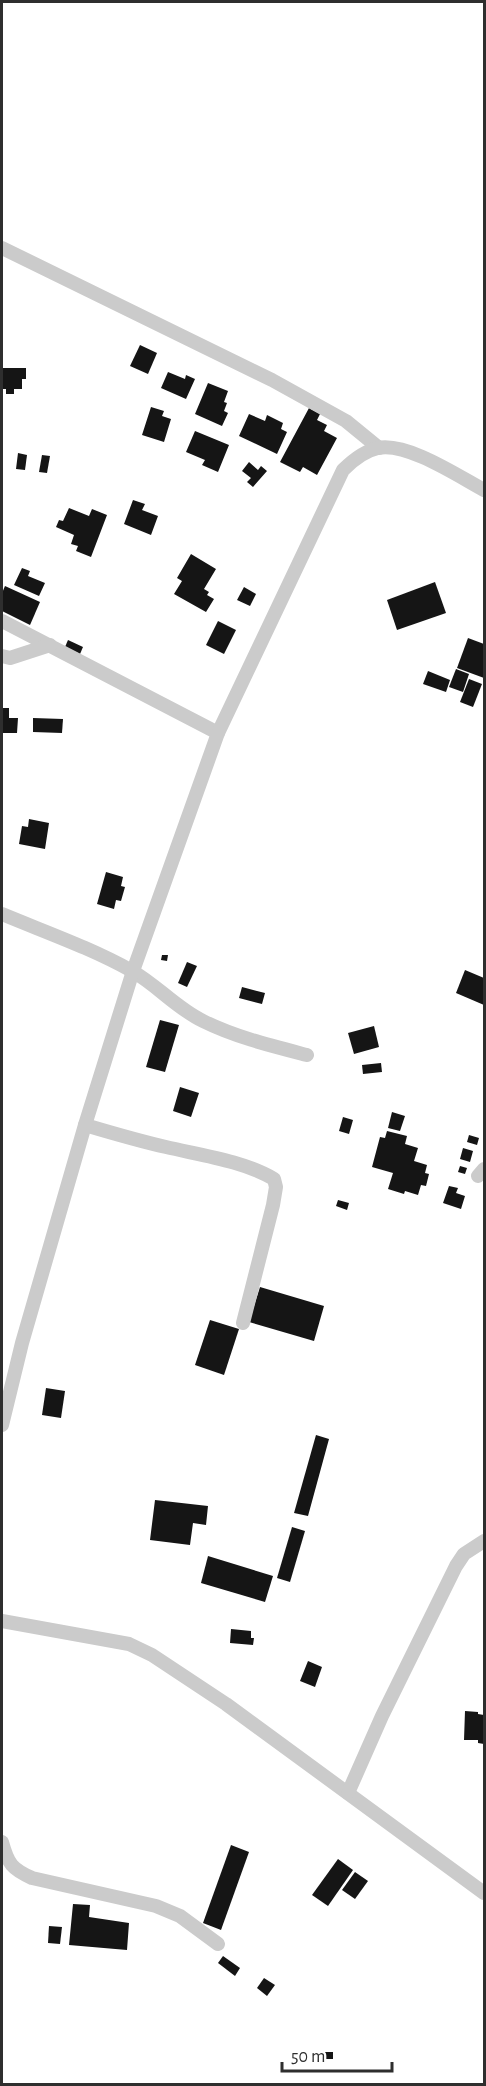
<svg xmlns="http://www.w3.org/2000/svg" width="486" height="2086" viewBox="0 0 486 2086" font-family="'Alegreya Sans',sans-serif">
<rect width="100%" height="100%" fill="#fff"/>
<g fill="#151515">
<path d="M140 345 157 353 148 374 130 366Z"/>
<path d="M2 368H26V379H22V389H14V394H6V389H2Z"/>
<path d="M168 372 185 379 186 375 195 379 186 399 161 388Z"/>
<path d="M208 383 228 391 224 402 227 403 224 411 228 413 222 426 195 414Z"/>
<path d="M151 407 164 411 162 416 171 419 164 442 142 435Z"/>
<path d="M309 408 320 414 317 420 327 425 324 431 337 438 317 475 303 467 300 472 280 462Z"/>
<path d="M249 414 265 421 267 415 283 423 281 429 287 432 277 454 239 436Z"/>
<path d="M195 431 229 445 218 472 202 465 205 460 186 452Z"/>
<path d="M18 453 27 455 25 470 16 469Z"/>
<path d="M42 455 50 456 47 473 39 472Z"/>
<path d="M249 462 258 470 261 466 267 471 253 487 247 482 251 478 242 471Z"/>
<path d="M133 500 145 504 142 510 158 516 151 535 124 524Z"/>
<path d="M69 508 89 516 92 509 107 515 91 557 76 551 78 546 71 544 74 535 56 527 59 520 63 521Z"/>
<path d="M191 554 216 569 204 589 209 592 207 595 214 599 206 612 174 594 182 581 177 578Z"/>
<path d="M22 568 30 571 28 576 45 583 39 596 14 585Z"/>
<path d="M435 582 446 613 397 630 387 600Z"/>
<path d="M5 586 40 602 30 625 2 611V593Z"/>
<path d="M244 587 256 594 250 606 237 600Z"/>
<path d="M218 621 236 630 224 654 206 645Z"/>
<path d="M468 638 484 644V678L457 668Z"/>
<path d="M68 640 83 647 80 654 65 647Z"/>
<path d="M456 669 469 674 463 692 449 687Z"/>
<path d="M428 671 450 680 446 692 423 684Z"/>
<path d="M469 679 482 684 473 707 460 702Z"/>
<path d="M2 708H9V718H18L17 733H2Z"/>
<path d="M33 718 63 719 62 733 33 732Z"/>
<path d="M29 819 49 823 45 849 19 844 22 826 28 827Z"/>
<path d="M106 872 123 877 121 886 125 887 121 901 116 900 114 909 97 904Z"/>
<path d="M162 955H168L167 961 161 960Z"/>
<path d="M187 962 197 966 187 987 178 983Z"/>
<path d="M465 970 484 978V1005L456 993Z"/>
<path d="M242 987 265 993 262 1004 239 998Z"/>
<path d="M160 1020 179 1025 165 1072 146 1067Z"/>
<path d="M374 1026 379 1047 354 1054 348 1033Z"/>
<path d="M381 1063 382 1072 363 1074 362 1065Z"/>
<path d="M180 1087 199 1093 191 1117 173 1111Z"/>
<path d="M392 1112 405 1116 400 1131 388 1128Z"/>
<path d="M343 1117 353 1120 349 1134 339 1131Z"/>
<path d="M387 1131 407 1136 405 1144 418 1148 414 1161 427 1165 425 1173 429 1174 426 1186 421 1185 418 1195 405 1191 404 1194 388 1189 393 1173 372 1167 380 1137 385 1138Z"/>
<path d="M469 1135 479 1138 477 1145 467 1142Z"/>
<path d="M463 1148 473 1151 470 1162 460 1159Z"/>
<path d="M460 1166 467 1168 465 1174 458 1172Z"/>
<path d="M449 1186 458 1188 456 1193 465 1196 461 1209 443 1203Z"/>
<path d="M338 1200 349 1203 347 1210 336 1206Z"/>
<path d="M260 1287 324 1306 314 1341 249 1322Z"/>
<path d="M210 1320 239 1329 224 1375 195 1365Z"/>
<path d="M46 1388 65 1391 61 1418 42 1415Z"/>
<path d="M316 1435 329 1439 308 1516 294 1513Z"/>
<path d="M155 1500 208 1506 206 1525 193 1523 190 1545 150 1540Z"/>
<path d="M292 1527 305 1531 290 1582 277 1578Z"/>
<path d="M208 1556 273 1576 265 1602 201 1583Z"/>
<path d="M231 1629 251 1631V1638H254L253 1645 230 1643Z"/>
<path d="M308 1661 322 1667 315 1687 300 1681Z"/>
<path d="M465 1711 478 1712V1714L484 1715V1744L478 1743V1740H464Z"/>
<path d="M231 1845 249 1852 221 1930 203 1923Z"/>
<path d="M338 1859 353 1870 328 1906 312 1895Z"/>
<path d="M355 1872 368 1881 355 1899 342 1890Z"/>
<path d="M73 1904 90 1905 89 1917 129 1923 127 1950 69 1945Z"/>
<path d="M49 1926 62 1927 60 1944 48 1943Z"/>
<path d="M223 1956 240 1968 235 1976 218 1963Z"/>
<path d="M264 1978 275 1985 267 1996 257 1988Z"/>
<rect x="318" y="2052" width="15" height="7"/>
</g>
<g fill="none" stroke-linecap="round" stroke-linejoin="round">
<g stroke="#cbcbcb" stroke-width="14">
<path d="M2 248 272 380 346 421 379 448"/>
<path d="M2 621 218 733"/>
<path d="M2 656 10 658 50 645"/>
<path d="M2 914C45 932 91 948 132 971 157 985 176 1008 203 1021 235 1037 272 1046 307 1055"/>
<path d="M85 1125C112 1133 139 1141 166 1147 200 1155 244 1161 274 1179L276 1187 273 1205 243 1323"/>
<path d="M478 1176 484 1169"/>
<path d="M2 1425 22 1343 85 1125 133 971 218 733 343 470C353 460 364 451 378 448 407 442 458 476 484 490"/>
<path d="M2 1621 129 1644 152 1655 226 1704 484 1893"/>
<path d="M348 1793 382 1716 456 1566 464 1554 484 1541"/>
<path d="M2 1842C8 1864 12 1869 32 1878L156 1906 180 1916 218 1944"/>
</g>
</g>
<rect width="486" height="2086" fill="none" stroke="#2e2e2e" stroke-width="6"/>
<path d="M282 2062v9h110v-9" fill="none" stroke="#2e2e2e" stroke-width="3"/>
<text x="291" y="2062" font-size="18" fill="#2e2e2e" stroke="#ffffff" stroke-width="4.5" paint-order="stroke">50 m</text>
</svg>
